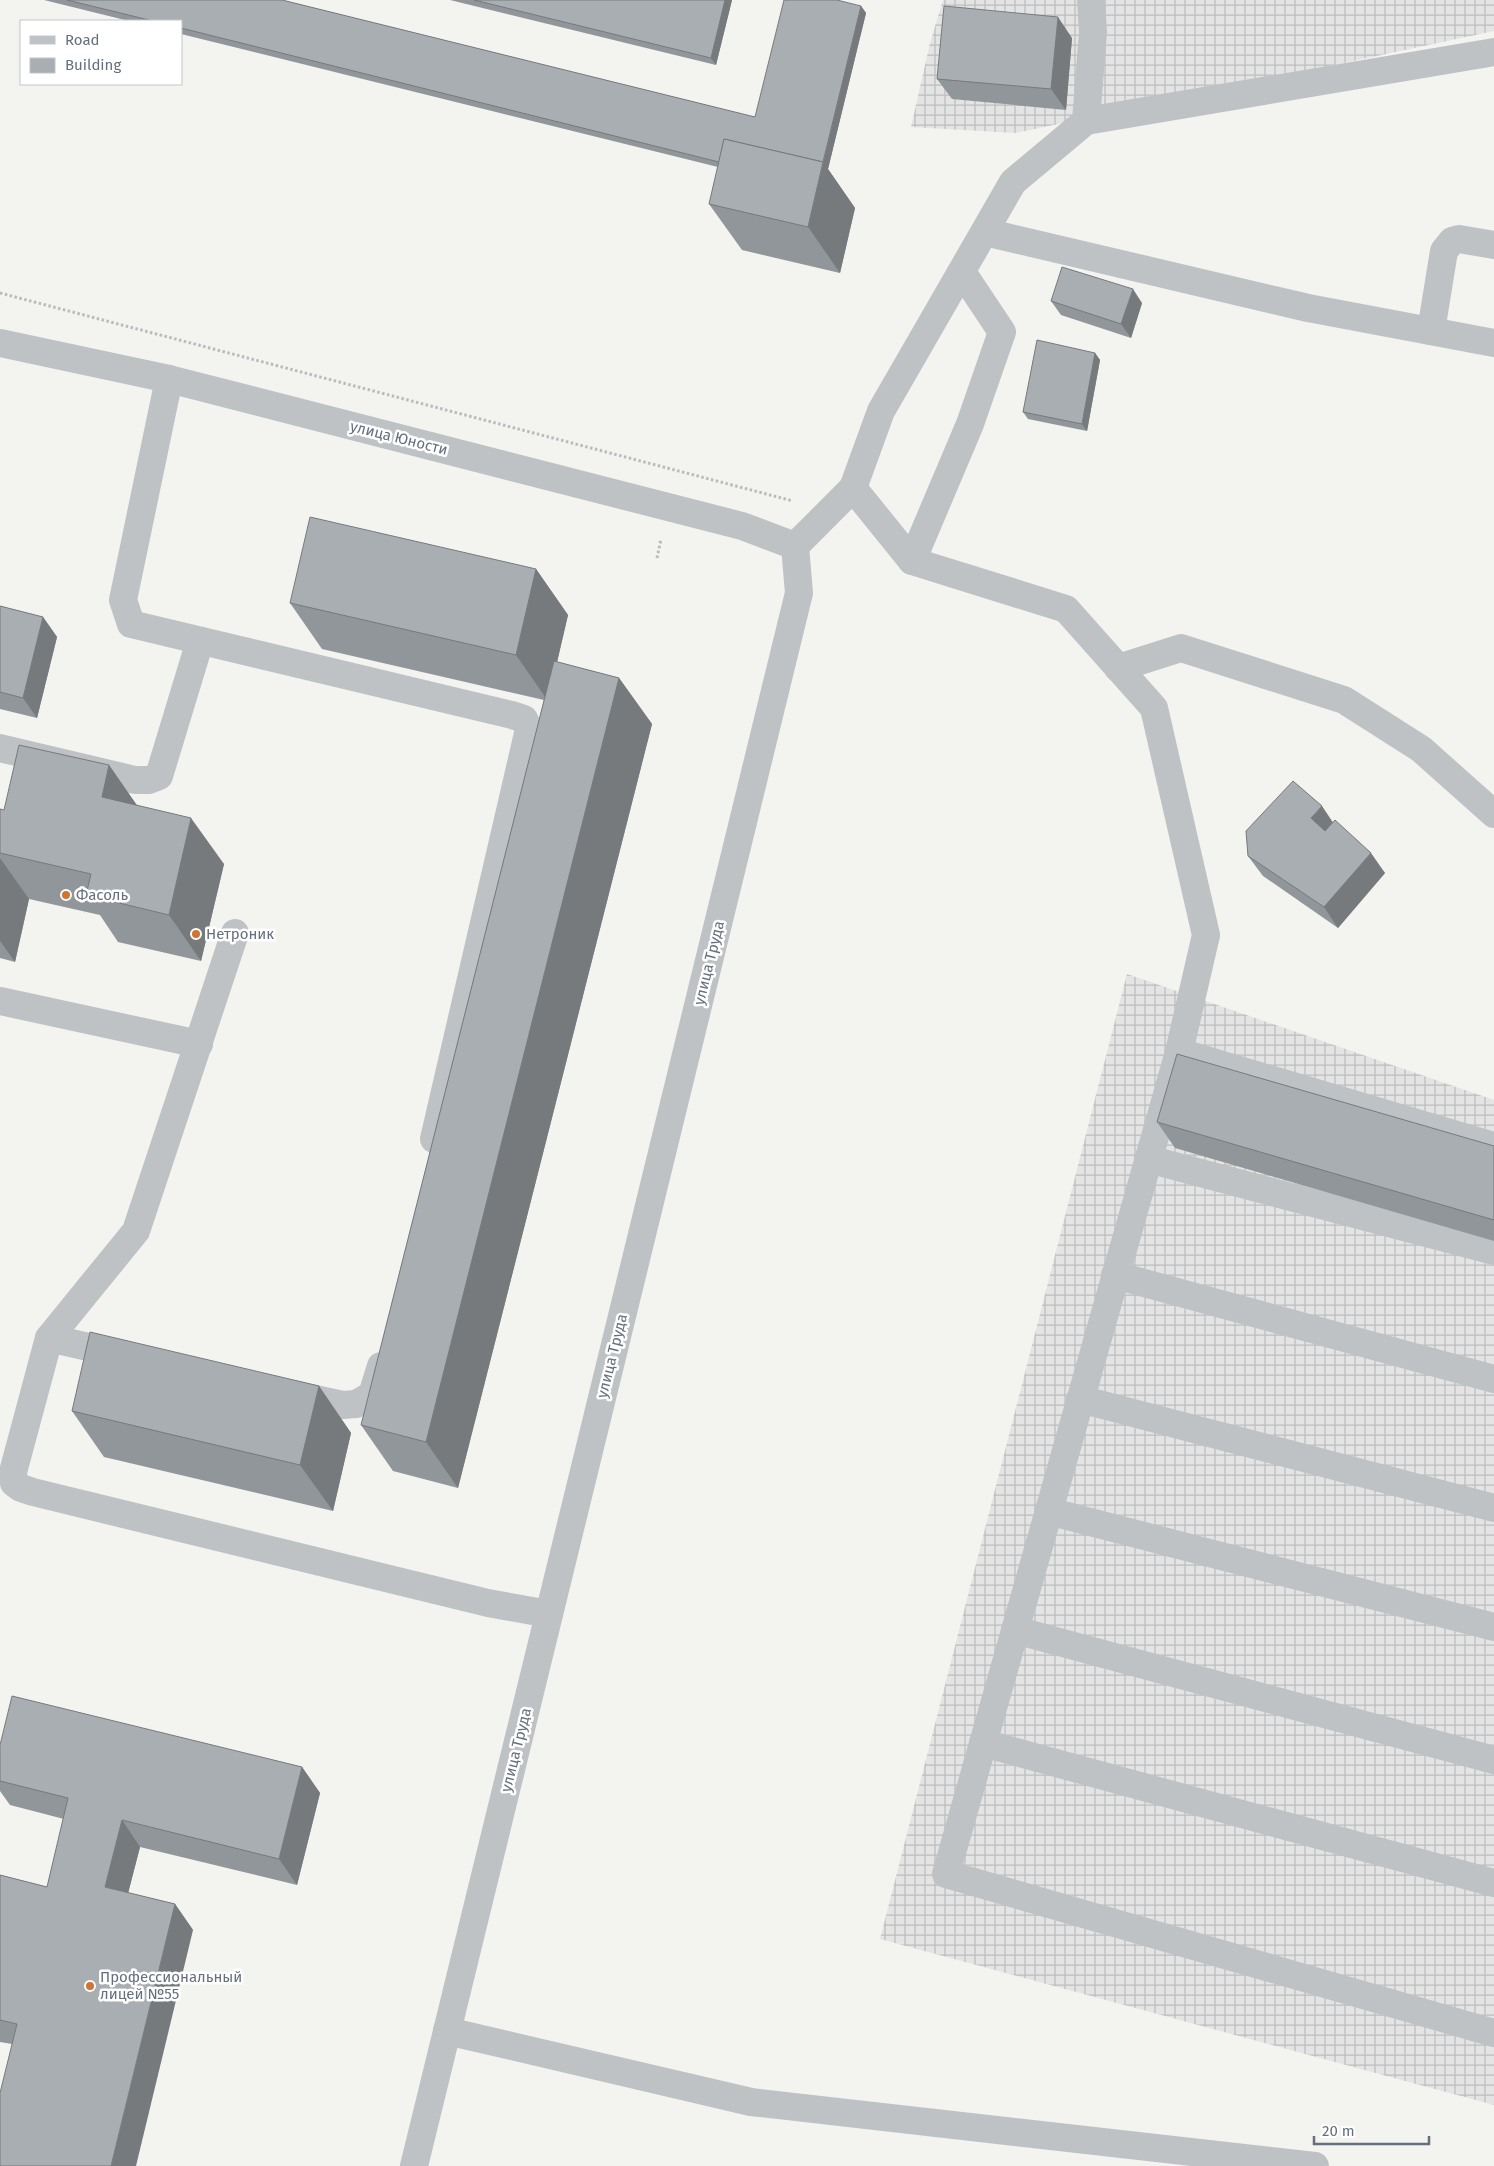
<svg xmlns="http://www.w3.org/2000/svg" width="1494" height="2166" viewBox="0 0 1494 2166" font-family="'Fira Sans',sans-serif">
<defs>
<pattern id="industrial-grid" width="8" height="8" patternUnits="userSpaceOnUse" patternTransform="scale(1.25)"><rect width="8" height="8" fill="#e3e4e3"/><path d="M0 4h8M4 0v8" fill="none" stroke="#bcbdbd"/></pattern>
</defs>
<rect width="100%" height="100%" fill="#f3f3f0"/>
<g fill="url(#industrial-grid)">
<path d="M943 0H1494V31L1016 133 911 127 930 43Z"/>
<path d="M1127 974 1494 1100V2105L880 1939Z"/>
</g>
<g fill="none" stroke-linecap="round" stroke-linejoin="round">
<g stroke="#b9bbbd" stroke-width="3" stroke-dasharray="2.5 2.5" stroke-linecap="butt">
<path d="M0 293 793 501"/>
<path d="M657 558 661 539"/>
</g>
<g stroke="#bfc2c5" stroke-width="28">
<path d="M1086 121 1093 32 1091 0"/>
<path d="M985 232 1308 308 1494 343"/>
<path d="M1431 331 1444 251 1452 241 1459 239 1494 245"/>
<path d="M0 343 169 379 742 526 795 546"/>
<path d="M169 379 123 600 131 624 512 715 524 719 529 729 434 1139"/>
<path d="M853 488 881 411 1013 182 1086 121 1494 52"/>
<path d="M795 546 853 488 912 561 1066 609 1154 708 1206 935 1179 1052 946 1874 1494 2033"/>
<path d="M912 561 970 424 1002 332 962 272"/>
<path d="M1118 668 1181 648 1344 700 1421 749 1494 814"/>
<path d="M0 748 135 780H149L159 776 200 641"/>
<path d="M235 933 136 1231 49 1338 13 1472 14 1483 21 1488 33 1492 488 1603 549 1614"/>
<path d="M0 1001 199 1044"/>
<path d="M1179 1052 1494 1146"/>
<path d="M1148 1159 1494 1251"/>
<path d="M1115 1275 1494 1379"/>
<path d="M49 1338 123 1355"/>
<path d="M292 1394 343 1405 356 1404 372 1395 381 1366"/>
<path d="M1080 1399 1494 1508"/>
<path d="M1048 1511 1494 1627"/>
<path d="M1015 1630 1494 1760"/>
<path d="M983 1743 1494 1883"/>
<path d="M447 2031 751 2102 1315 2166"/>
<path d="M414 2166 799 593 795 546"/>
</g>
</g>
<g fill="#91969a">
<path d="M44 0H282L755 117 861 6 866 13 828 169 855 208 840 273 742 250 709 204 718 167 181 34V21H129Z"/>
<path d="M450 0H732L716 65Z"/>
<path d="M1072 38 1066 110 952 99 937 79Z"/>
<path d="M1051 301 1142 303 1131 338 1061 315Z"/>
<path d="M1095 353 1100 360 1087 431 1028 419 1023 412Z"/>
<path d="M536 569 568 615 557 662 619 678 652 724 458 1488 393 1471 361 1425 544 700 322 649 290 603Z"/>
<path d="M0 606 43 617 57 637 37 718 0 709Z"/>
<path d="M109 765 137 806 224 864 201 961 118 942 100 915 29 899 15 962 0 958V809L4 810Z"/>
<path d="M1333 823 1385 873 1338 928 1263 876 1248 856Z"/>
<path d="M1157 1122 1494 1146V1241L1175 1148Z"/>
<path d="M319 1386 351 1433 333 1511 104 1457 72 1411Z"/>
<path d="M0 1745 302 1767 320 1793 297 1885 140 1847 128 1893 175 1904 193 1930 12 2044 0 2042V1875L47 1887 64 1819 10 1805 0 1791Z"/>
</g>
<g fill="#767a7d">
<path d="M725 0H732L716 65 711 58Z"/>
<path d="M861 6 866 13 828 169 855 208 840 273 808 227Z"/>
<path d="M1058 17 1072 38 1066 110 1051 89Z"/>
<path d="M1133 289 1142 303 1131 338 1121 324Z"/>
<path d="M1095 353 1100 360 1087 431 1082 424Z"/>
<path d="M536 569 568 615 548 701 516 655Z"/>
<path d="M43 617 57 637 37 718 23 698Z"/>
<path d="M619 678 652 724 458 1488 426 1442Z"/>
<path d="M109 765 141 811 102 797Z"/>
<path d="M1322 806 1336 827 1325 838 1311 818Z"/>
<path d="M191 818 224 864 201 961 169 915Z"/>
<path d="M1371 853 1385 873 1338 928 1324 907Z"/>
<path d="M0 858 29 899 15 962 0 941Z"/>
<path d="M319 1386 351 1433 333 1511 300 1465Z"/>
<path d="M302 1767 320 1793 297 1885 279 1859Z"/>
<path d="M122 1820 140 1847 123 1913 105 1887Z"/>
<path d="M175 1904 193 1930 136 2166H111Z"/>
</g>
<g fill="#a9aeb3" stroke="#767a7d">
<path d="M67 0H282L755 117 784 0H837L861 6 823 162 724 139 719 162 181 28V21H153Z"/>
<path d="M474 0H725L711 58Z"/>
<path d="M944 6 1058 17 1051 89 937 79Z"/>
<path d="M724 139 823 162 808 227 709 204Z"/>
<path d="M1062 267 1133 289 1121 324 1051 301Z"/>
<path d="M1037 340 1095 353 1082 424 1023 412Z"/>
<path d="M310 517 536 569 516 655 290 603Z"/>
<path d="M0 606 43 617 23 698 0 692Z"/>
<path d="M554 661 619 678 426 1442 361 1425Z"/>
<path d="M19 745 109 765 102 797 191 818 169 915 86 895 91 874 0 853V809L4 810Z"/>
<path d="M1293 781 1322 806 1311 818 1325 831 1335 820 1371 853 1324 907 1248 856 1246 831Z"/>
<path d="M1177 1054 1494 1146V1220L1157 1122Z"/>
<path d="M90 1332 319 1386 300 1465 72 1411Z"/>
<path d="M12 1696 302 1767 279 1859 122 1820 105 1887 175 1904 111 2166H0V2093L17 2024 0 2020V1875L47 1887 68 1798 0 1781V1745Z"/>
</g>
<g fill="#d17332" stroke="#fff" stroke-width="2">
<circle cx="66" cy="895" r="5"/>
<circle cx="196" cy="934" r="5"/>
<circle cx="90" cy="1986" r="5"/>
</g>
<g text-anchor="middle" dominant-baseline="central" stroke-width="5" stroke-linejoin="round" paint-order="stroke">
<g font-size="15" fill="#656f7e" stroke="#fff">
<text transform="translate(399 438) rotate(14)">улица Юности</text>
<text transform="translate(709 963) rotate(-76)">улица Труда</text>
<text transform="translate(612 1356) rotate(-76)">улица Труда</text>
<text transform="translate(516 1750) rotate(-76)">улица Труда</text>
</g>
<g font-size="15" fill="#656f7e" stroke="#fff" text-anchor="start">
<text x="76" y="895">Фасоль</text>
<text x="206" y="934">Нетроник</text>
<text x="100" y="1977">Профессиональный<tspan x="100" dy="17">лицей №55</tspan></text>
</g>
</g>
<rect x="20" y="20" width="162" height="65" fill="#ffffff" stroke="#c1c5cb"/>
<rect x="30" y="36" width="25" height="8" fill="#bfc2c5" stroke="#c1c5cb"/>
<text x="65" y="45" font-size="15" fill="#656f7e">Road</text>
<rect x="30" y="58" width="25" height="15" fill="#a9aeb3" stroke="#c1c5cb"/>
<text x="65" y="70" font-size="15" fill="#656f7e">Building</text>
<path d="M1314 2136v8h115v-8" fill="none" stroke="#656f7e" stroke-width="2.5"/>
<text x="1322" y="2136" font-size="15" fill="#656f7e" stroke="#ffffff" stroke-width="4" paint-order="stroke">20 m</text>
</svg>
